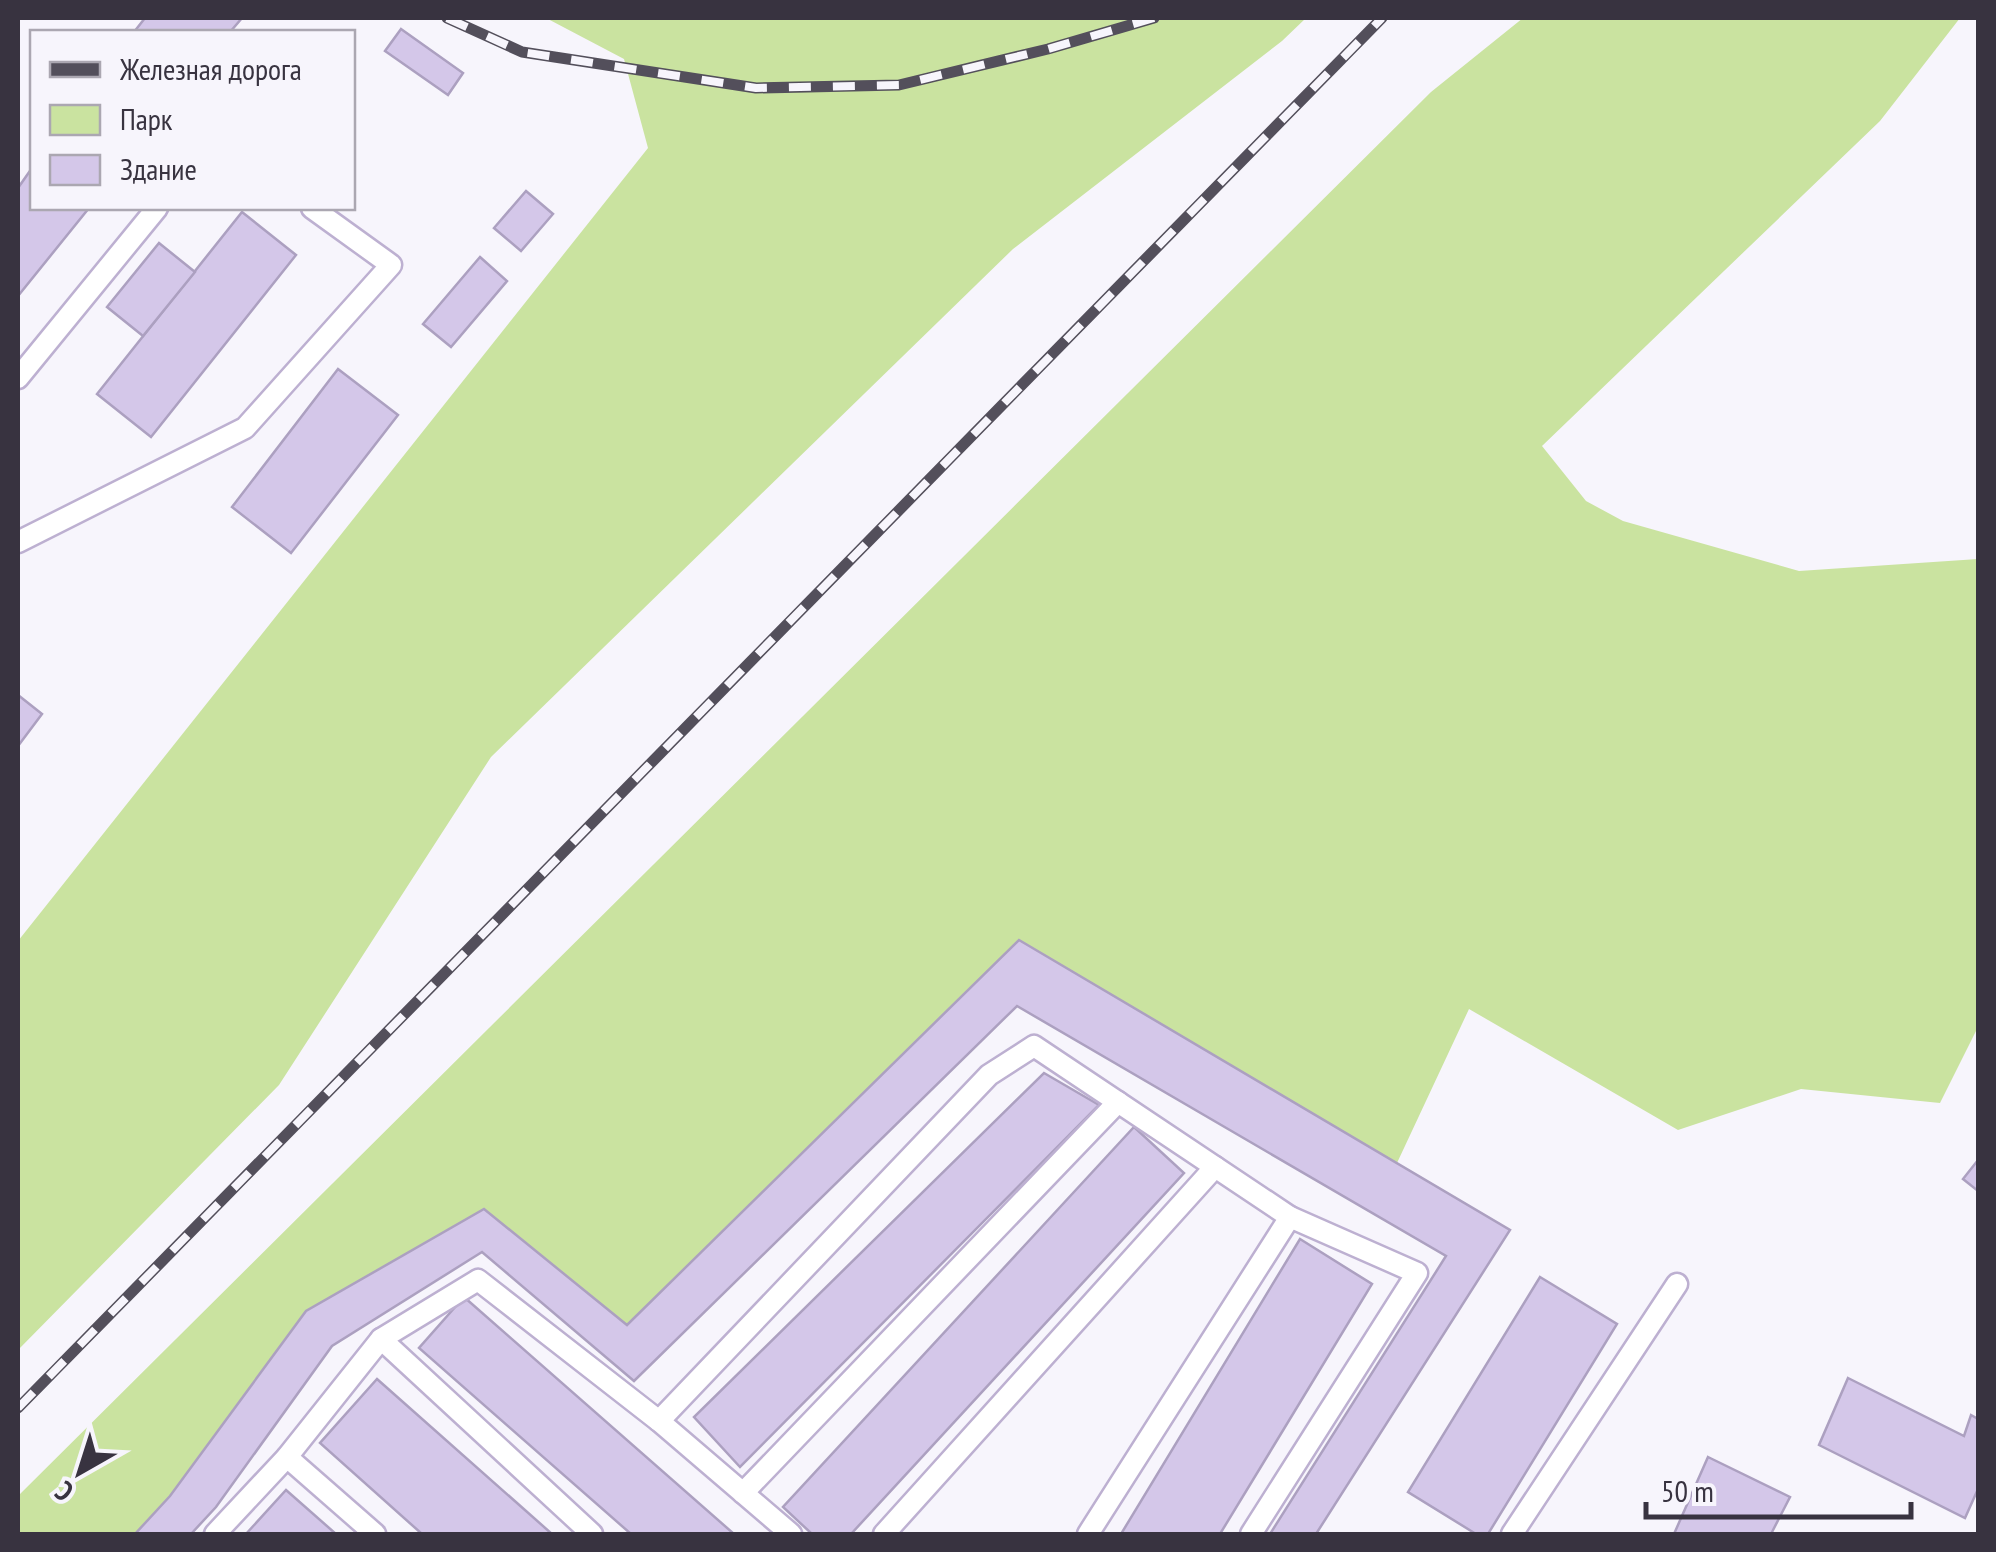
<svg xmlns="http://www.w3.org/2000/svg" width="1996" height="1552" viewBox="0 0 1996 1552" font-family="'PT Sans Narrow',sans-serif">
<rect width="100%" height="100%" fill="#f7f5fc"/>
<g fill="#cae3a0">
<path d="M546 18H1306L1282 41 1013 249 491 757 279 1085 18 1350V941L648 148 624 59Z"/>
<path d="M1523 18H1960L1880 121 1542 446 1586 501 1623 521 1799 571 1978 559V1027L1940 1103 1801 1089 1678 1130 1469 1009 1397 1163 1019 940 627 1325 484 1209 306 1311 170 1496 135 1534H18V1496L1431 92Z"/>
</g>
<g fill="#d4c7e9" stroke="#aca0c0" stroke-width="2.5">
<path d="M145 18H242L230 32H134Z"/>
<path d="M401 29 463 73 448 95 385 51Z"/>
<path d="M32 168V208H89L18 296V188Z"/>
<path d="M526 191 553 214 521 251 494 228Z"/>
<path d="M242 212 296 255 151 437 97 394Z"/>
<path d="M159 243 195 272 143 336 107 307Z"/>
<path d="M480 257 507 281 451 347 423 324Z"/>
<path d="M338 369 398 415 291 553 232 507Z"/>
<path d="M18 695 42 714 18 746Z"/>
<path d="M1019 940 1510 1230 1316 1534H1270L1446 1256 1017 1006 634 1381 482 1252 332 1346 216 1507 191 1534H135L170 1496 306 1311 484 1209 627 1325Z"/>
<path d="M1044 1073 1099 1105 740 1467 694 1417Z"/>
<path d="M1134 1127 1184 1173 851 1534H812L783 1507Z"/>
<path d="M1978 1160V1191L1963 1179Z"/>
<path d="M1300 1239 1372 1284 1220 1534H1121Z"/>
<path d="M1540 1277 1617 1324 1488 1534H1476L1408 1492Z"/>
<path d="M464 1297 734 1534H631L419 1348Z"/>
<path d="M1848 1378 1964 1436 1971 1415 1978 1419V1489L1965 1518 1819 1445Z"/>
<path d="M377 1379 552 1534H422L320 1443Z"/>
<path d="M1708 1457 1790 1497 1771 1534H1674Z"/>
<path d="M286 1490 336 1534H246Z"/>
</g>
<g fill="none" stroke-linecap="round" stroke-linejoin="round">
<g stroke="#bdb0d1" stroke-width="25">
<g id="service">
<path d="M18 378 157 208"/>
<path d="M18 542 245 428 391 265 312 208"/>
<path d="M381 1339 592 1534"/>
<path d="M659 1421 791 1534"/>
<path d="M287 1457 375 1534"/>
<path d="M743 1493 1118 1102"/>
<path d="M215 1534 287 1457 381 1339 478 1280 659 1421 989 1075 1034 1046 1290 1217 1088 1534"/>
<path d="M884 1534 1215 1167"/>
<path d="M1251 1534 1417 1273 1290 1217"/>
<path d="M1512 1534 1677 1284"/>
</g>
</g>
<use href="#service" stroke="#fff" stroke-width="20"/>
<g stroke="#534f5b" stroke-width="11">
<g id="rail">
<path d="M447 18 522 52 756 88 899 85 1048 49 1154 18"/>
<path d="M18 1408 1382 18"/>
</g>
</g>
<use href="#rail" stroke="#f7f5fc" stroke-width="8" stroke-dasharray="22" stroke-linecap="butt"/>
</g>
<rect width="1996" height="1552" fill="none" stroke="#383340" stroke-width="40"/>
<rect x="30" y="30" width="325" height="180" fill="#f7f5fc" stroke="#aba7b1" stroke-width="2.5"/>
<rect x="50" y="62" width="50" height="15" fill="#534f5b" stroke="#aba7b1" stroke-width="2.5"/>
<text x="120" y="80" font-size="30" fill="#383340">Железная дорога</text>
<rect x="50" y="105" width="50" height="30" fill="#cae3a0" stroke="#aba7b1" stroke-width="2.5"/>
<text x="120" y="130" font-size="30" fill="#383340">Парк</text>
<rect x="50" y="155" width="50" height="30" fill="#d4c7e9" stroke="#aba7b1" stroke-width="2.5"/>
<text x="120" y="180" font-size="30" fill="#383340">Здание</text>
<g transform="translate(80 1472) rotate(219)" stroke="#f7f5fc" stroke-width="8" paint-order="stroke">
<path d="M0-8L18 38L0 25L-18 38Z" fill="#383340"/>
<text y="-15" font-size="28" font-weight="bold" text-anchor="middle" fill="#383340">С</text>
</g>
<path d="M1646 1502v15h265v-15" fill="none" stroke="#383340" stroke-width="5"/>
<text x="1661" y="1502" font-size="30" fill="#383340" stroke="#f7f5fc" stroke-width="8" paint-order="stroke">50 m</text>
</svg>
